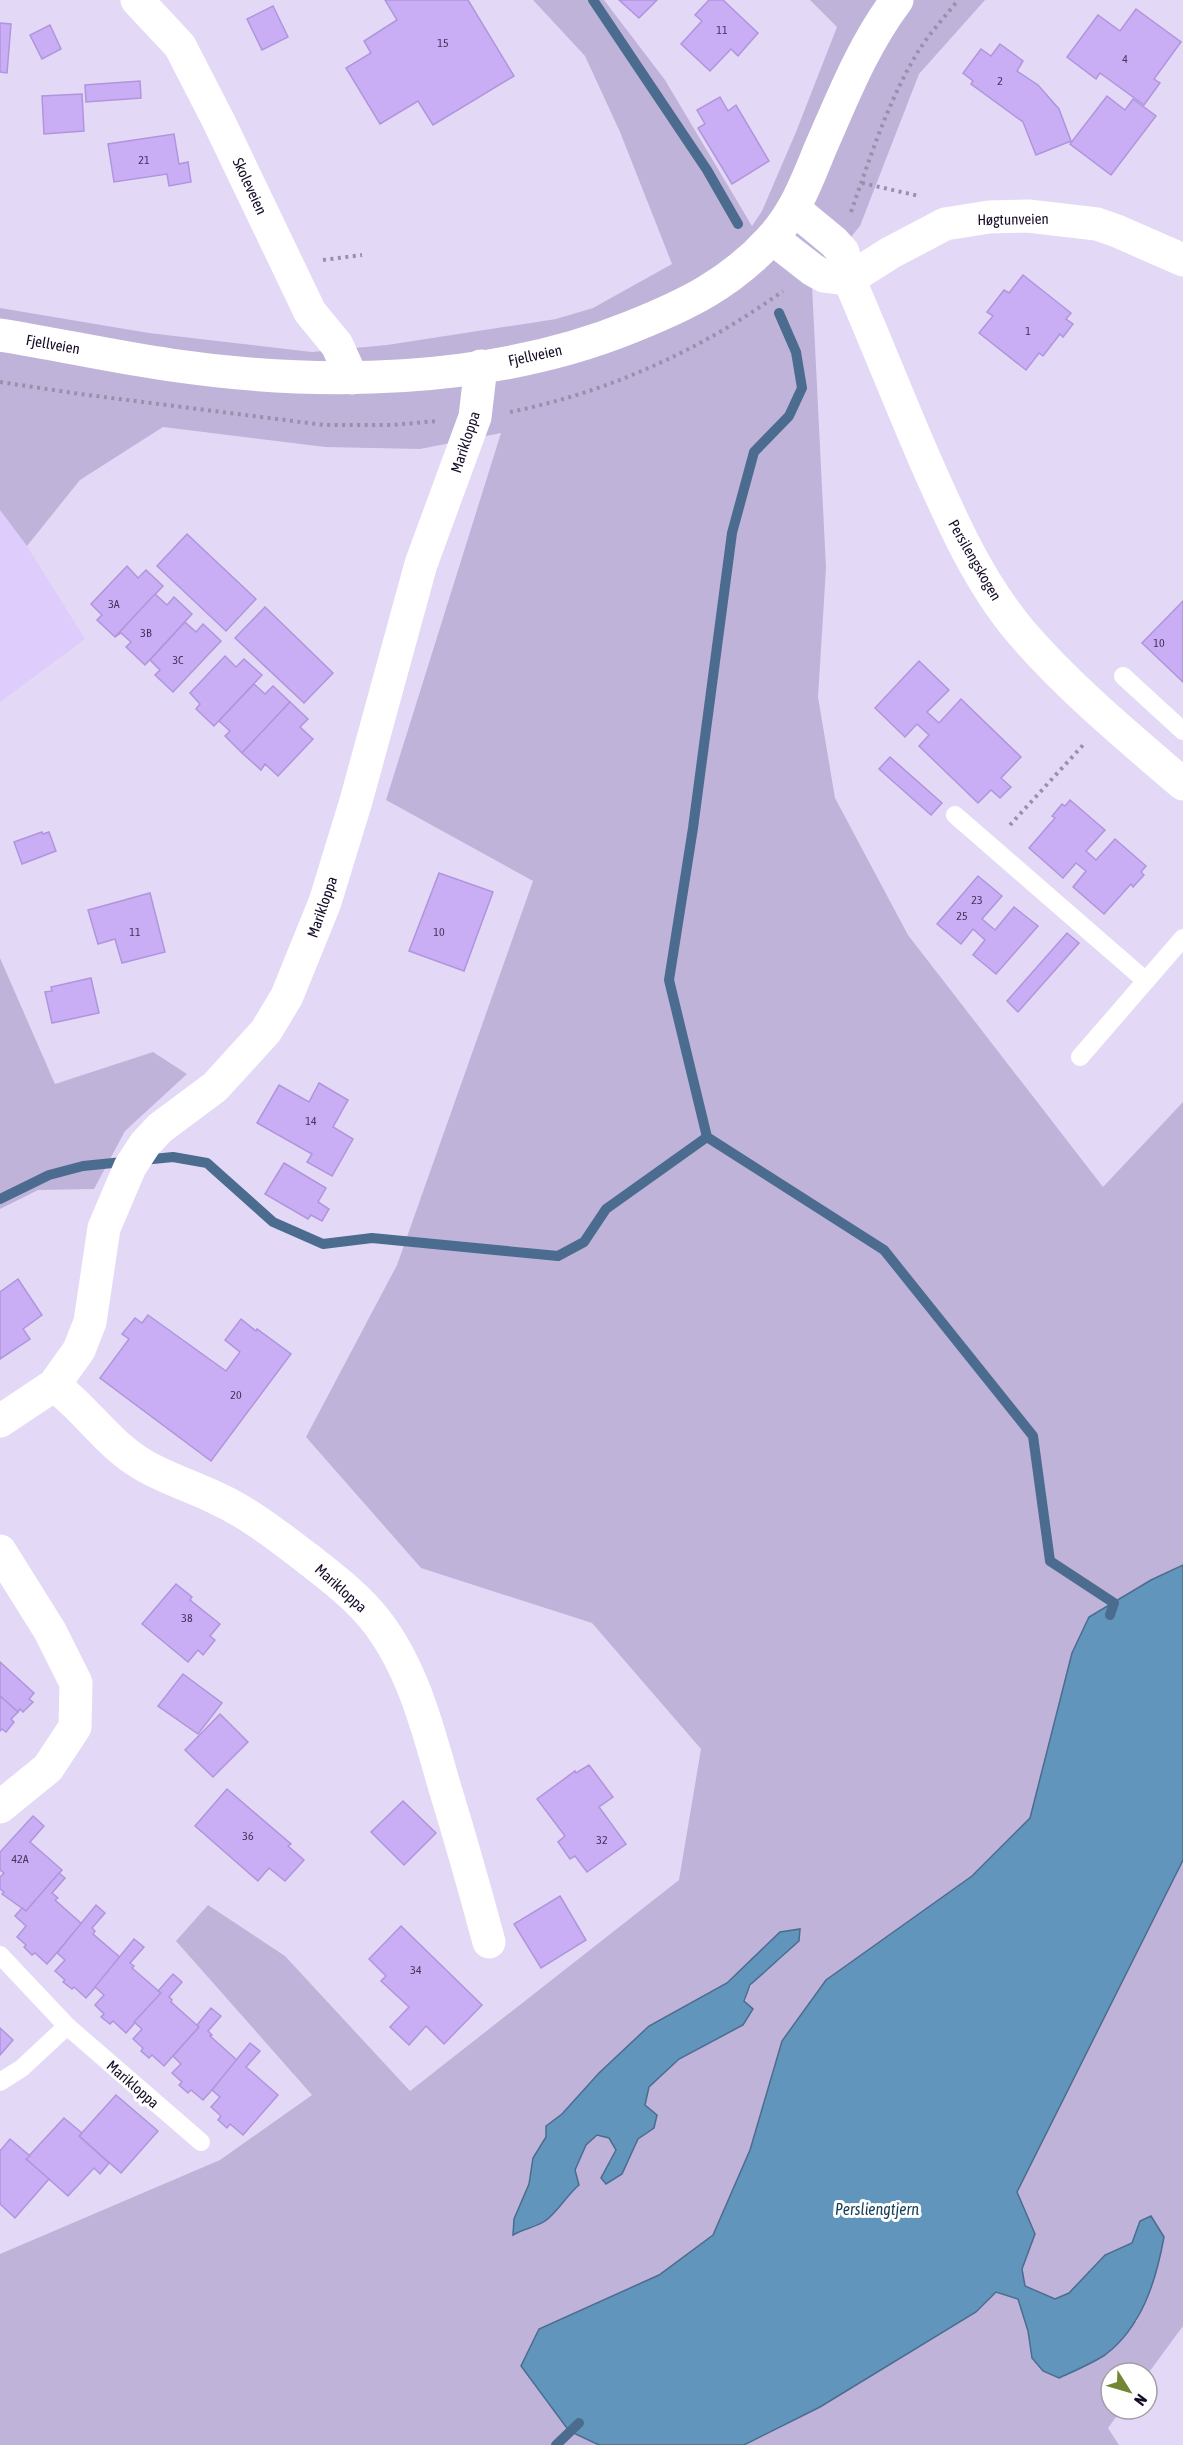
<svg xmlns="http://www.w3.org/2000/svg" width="1183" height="2445" viewBox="0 0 1183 2445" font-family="'Asap Condensed',sans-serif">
<rect width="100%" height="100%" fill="#e3d9f7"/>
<path fill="#ddccfc" d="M0 510 27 546 85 639 0 702Z"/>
<g fill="#c0b3d9" fill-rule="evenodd">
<path d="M533 0H604L665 80 752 226 762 211 796 132 837 27 810 0H985L919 74 860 226 812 285 826 568 818 697 835 798 908 935 1103 1187 1183 1102V1565L1151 1580 1114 1603 1072 1653 1030 1818 972 1876 826 1980 713 2235 659 2275 539 2329 569 2431 599 2445H0V2254L220 2160 312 2095 176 1941 208 1905 285 1956 410 2091 679 1880 701 1749 592 1623 421 1568 306 1437 397 1265 533 881 386 800 501 433 420 449 325 447 163 427 80 480 27 546 0 510V308L149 333 312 352 387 345 556 319 593 308 672 264 620 132 585 56ZM780 1932 786 1954C754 1982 745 1980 743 2025L679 2059 649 2087 638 2139 622 2174 617 2150 609 2138 597 2135 586 2145 575 2170 578 2185C567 2194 555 2215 545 2221 536 2227 523 2229 513 2234L514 2219 529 2184 533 2158 546 2137V2126L562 2114 599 2073 649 2026 727 1983Z"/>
<path d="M0 958 55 1084 153 1052 187 1074 125 1131 94 1189 38 1190 0 1209Z"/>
<path d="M1183 1860V2326L1147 2375V2373H1111V2409H1122L1108 2428 1119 2445H744L820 2407 976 2312 995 2292 1019 2299 1028 2331 1032 2358 1137 2321 1152 2284 1164 2237 1140 2221 1132 2243 1105 2255 1069 2293 1055 2299 1025 2286 1022 2269 1035 2234 1017 2192Z"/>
</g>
<g fill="#6195bb" stroke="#4b6c8f" stroke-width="1.5">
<path d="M1183 1565V1860L1017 2192 1035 2234 1022 2269 1025 2286 1055 2299 1069 2293 1105 2255 1132 2243 1140 2221 1151 2216 1164 2237C1156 2281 1142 2327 1105 2355 1091 2364 1074 2371 1059 2378L1043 2371 1032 2358 1028 2331 1018 2299 996 2292 976 2312 820 2407 744 2445H599L569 2431 521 2366 539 2329 659 2275 713 2235 750 2150 782 2041 826 1980 972 1876 1030 1818 1072 1653 1089 1617 1151 1580Z"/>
<path d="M800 1929 799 1941 750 1985 744 2001 753 2009 743 2025 679 2059 649 2087 645 2105 657 2115 654 2128 638 2139 622 2174 606 2184 601 2178 616 2150 609 2138 597 2135 586 2145 575 2170 579 2185C568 2194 555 2215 545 2221 536 2227 523 2229 513 2235L514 2219 529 2184 533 2158 546 2137V2126L562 2114 599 2073 649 2026 727 1983 780 1932Z"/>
</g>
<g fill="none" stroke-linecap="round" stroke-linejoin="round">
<g stroke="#4b6c8f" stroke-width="10">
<path d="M593 0 707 170 738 224"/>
<path d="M779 313 796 352 802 388 789 416 754 452 732 533 693 828 669 980 707 1137 884 1250 1033 1436 1050 1561 1114 1603 1110 1615"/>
<path d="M0 1199 49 1175 83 1166 173 1157 207 1163 273 1222 323 1244 372 1238 558 1256 584 1242 606 1209 707 1137"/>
<path d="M556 2445 579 2423"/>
</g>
</g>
<g fill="#c9aef6" stroke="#b095dc" stroke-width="1.5">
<path d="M385 0H468L514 76 433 125 418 101 380 124 346 68 371 53 364 41 397 20Z"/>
<path d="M619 0H657L639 18Z"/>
<path d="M709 0H723L758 33 738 56 731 49 710 71 681 44 702 21 695 15Z"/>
<path d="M273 6 288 37 262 50 247 19Z"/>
<path d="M1136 9 1181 42 1154 79 1160 83 1144 105 1100 73 1096 79 1067 57 1098 15 1120 31Z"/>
<path d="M0 23 11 24 7 73 0 72Z"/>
<path d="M50 25 61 49 42 59 30 35Z"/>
<path d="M1000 44 1023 61 1017 71 1038 85 1059 109 1071 141 1036 155 1023 122 971 84 973 81 963 73 981 49 991 56Z"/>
<path d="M140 81 141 98 86 102 85 85Z"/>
<path d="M82 94 84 131 44 134 42 96Z"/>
<path d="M1107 96 1125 110 1133 99 1156 116 1111 175 1070 144Z"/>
<path d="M720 97 728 111 736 105 769 161 732 184 698 128 705 124 697 110Z"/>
<path d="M174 134 179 164 188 162 191 182 169 186 167 174 114 182 108 144Z"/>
<path d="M1023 275 1071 313 1066 319 1073 324 1063 337 1060 334 1043 356 1039 353 1026 370 979 333 993 316 987 312 1004 290 1009 293Z"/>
<path d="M187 534 256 599 226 631 157 566Z"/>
<path d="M127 566 138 578 146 570 163 586 115 637 97 620 102 615 91 604Z"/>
<path d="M155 594 167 605 174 597 192 614 145 665 126 647 131 642 121 633 115 637Z"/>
<path d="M1183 601V682L1142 643Z"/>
<path d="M265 607 333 673 304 703 235 638Z"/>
<path d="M185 622 196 632 203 624 221 641 173 692 155 675 160 670 150 660Z"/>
<path d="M225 656 236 667 244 659 262 675 214 726 196 709 200 704 190 693Z"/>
<path d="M919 661 949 690 927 712 939 723 961 699 1021 757 1001 778 1011 787 1000 798 991 790 978 803 919 746 929 735 917 724 905 737 875 708Z"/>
<path d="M254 684 265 694 273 686 290 702 242 753 225 736 230 731 219 721Z"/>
<path d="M290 702 308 719 300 727 313 739 278 776 265 764 261 770 242 753Z"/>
<path d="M890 757 942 803 931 815 879 769Z"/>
<path d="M1070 800 1105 830 1086 851 1096 860 1115 839 1146 866 1141 872 1144 875 1133 887 1131 884 1104 914 1073 887 1086 871 1076 863 1063 878 1029 848 1055 818 1052 816 1062 804 1065 806Z"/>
<path d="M42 832 43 834 49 832 56 851 22 864 14 842Z"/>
<path d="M439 873 493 892 464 971 409 951Z"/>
<path d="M978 876 1002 896 982 919 995 930 1014 907 1038 926 996 974 973 955 985 940 973 929 961 944 937 924Z"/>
<path d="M150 893 165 952 122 963 115 939 98 944 88 910Z"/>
<path d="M1067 933 1079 943 1018 1012 1007 1001Z"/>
<path d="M91 978 99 1013 52 1023 45 992 52 991 51 987Z"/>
<path d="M319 1083 348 1100 333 1127 353 1139 332 1176 307 1162 312 1154 257 1123 279 1085 309 1102Z"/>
<path d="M284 1163 326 1188 318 1202 329 1209 322 1221 311 1215 308 1219 265 1194Z"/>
<path d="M18 1279 42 1315 23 1329 30 1339 0 1359V1292Z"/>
<path d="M148 1315 226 1371 240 1352 225 1340 241 1319 256 1331 257 1329 291 1354 211 1461 100 1378 129 1339 122 1334 135 1318 142 1323Z"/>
<path d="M176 1584 192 1597 190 1600 220 1624 210 1636 215 1640 203 1655 198 1650 188 1662 142 1624Z"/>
<path d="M0 1662 34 1693 29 1699 33 1702 23 1712 20 1709 18 1712 0 1696Z"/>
<path d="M183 1674 222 1703 198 1734 158 1706Z"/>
<path d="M0 1696 18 1712 11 1719 14 1722 6 1732 2 1729 0 1731Z"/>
<path d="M220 1714 248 1742 213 1777 185 1750Z"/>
<path d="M589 1765 613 1797 599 1807 626 1844 587 1872 575 1856 570 1859 558 1842 565 1836 537 1799 575 1771 576 1773Z"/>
<path d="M227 1789 291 1844 288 1846 304 1860 285 1881 269 1868 258 1881 195 1826Z"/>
<path d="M403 1801 436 1833 404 1865 371 1832Z"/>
<path d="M33 1816 44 1826 30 1842 62 1870 26 1911 2 1894 4 1892 0 1889V1877L4 1873 0 1870V1852Z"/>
<path d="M59 1873 65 1878 52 1893 58 1898 55 1900 82 1924 47 1964 35 1953 32 1955 24 1947 26 1945 17 1937 26 1926 15 1916 22 1908 26 1911Z"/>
<path d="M560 1896 586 1940 541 1968 514 1924Z"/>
<path d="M96 1905 105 1913 92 1928 95 1931 93 1934 121 1958 86 1998 74 1987 72 1989 63 1982 65 1980 55 1971 65 1960 57 1953Z"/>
<path d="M401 1926 482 2005 444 2044 426 2026 409 2045 390 2027 409 2007 381 1981 386 1976 369 1959Z"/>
<path d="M134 1939 144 1947 130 1963 134 1966 132 1968 161 1993 126 2033 113 2021 110 2024 101 2017 104 2014 95 2005 104 1995 95 1987Z"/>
<path d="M173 1974 182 1982 169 1997 172 2000 171 2002 199 2027 164 2066 152 2055 149 2058 141 2051 143 2048 133 2039 142 2029 134 2022 161 1993 158 1991Z"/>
<path d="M211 2008 221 2016 208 2031 212 2035 210 2036 238 2061 203 2100 191 2090 188 2093 179 2085 182 2082 172 2073 181 2064 173 2056 199 2027 197 2025Z"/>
<path d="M0 2028 13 2040 0 2055Z"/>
<path d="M250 2043 260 2051 246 2067 278 2095 243 2135 230 2124 227 2128 218 2120 221 2116 211 2107 220 2097 212 2090Z"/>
<path d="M116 2095 158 2131 121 2173 79 2136Z"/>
<path d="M64 2118 82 2133 79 2136 109 2163 100 2174 94 2168 68 2196 26 2159Z"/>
<path d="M10 2139 30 2156 26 2159 49 2179 15 2218 0 2204V2151Z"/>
</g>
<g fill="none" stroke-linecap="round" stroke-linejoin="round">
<g stroke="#9a90ac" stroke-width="4" stroke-dasharray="3 4.5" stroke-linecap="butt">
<path d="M862 183 919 196"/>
<path d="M851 212C870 158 887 104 916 55 927 36 944 18 958 0"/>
<path d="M323 260 362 255"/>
<path d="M0 382 80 394 324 425H392L437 421"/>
<path d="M510 412C609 392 701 350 783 291"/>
<path d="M1010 825 1084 744"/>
</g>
<g stroke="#fff" stroke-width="18">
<path d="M1123 676 1183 731"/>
<path d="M955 815 1146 981"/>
<path d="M1080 1057 1183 938"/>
<path d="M0 1955 67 2026 201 2142"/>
<path d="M0 2082 22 2068 67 2026"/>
</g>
<g stroke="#fff" stroke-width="33">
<path d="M137 0 180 46 219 122 310 312 337 345 352 378"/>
<path d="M794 209 834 242 843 252 849 279C875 339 899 400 925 460 951 519 978 581 1020 631 1068 687 1127 736 1183 784"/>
<path d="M772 238 813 270 824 276 849 279"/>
<path d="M849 279 890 253 945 224 989 217 1028 216 1097 224 1117 231 1183 260"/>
<path d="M54 1385C88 1411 107 1444 145 1466 168 1479 193 1487 216 1498 249 1513 278 1536 307 1558 332 1578 357 1596 377 1622 413 1669 428 1729 444 1785 460 1837 475 1890 489 1942"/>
<path d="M0 1421 54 1385 79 1350 90 1322 104 1228 130 1167 145 1144 160 1128 215 1087 266 1031 287 996 325 902 356 801 421 564 475 417 481 366"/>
<path d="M0 1551 50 1631 76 1683 75 1727 48 1768 0 1807"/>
</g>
<path stroke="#fff" stroke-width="33" d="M0 335C57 344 114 357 171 365 320 387 490 384 631 327 686 305 730 284 771 239 795 213 807 181 820 149 843 97 863 45 897 0"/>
</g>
<g text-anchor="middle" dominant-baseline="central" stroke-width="6" stroke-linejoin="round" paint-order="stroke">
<g font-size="12" fill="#44355b">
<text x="722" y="30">11</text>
<text x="443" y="43">15</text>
<text x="1125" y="59">4</text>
<text x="1000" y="81">2</text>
<text x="144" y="160">21</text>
<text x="1028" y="331">1</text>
<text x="114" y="604">3A</text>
<text x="146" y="633">3B</text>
<text x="1159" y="643">10</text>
<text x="178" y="660">3C</text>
<text x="977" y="900">23</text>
<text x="962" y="916">25</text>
<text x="135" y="932">11</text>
<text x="439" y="932">10</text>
<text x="311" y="1121">14</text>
<text x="236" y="1395">20</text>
<text x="187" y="1618">38</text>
<text x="248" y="1836">36</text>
<text x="602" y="1840">32</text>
<text x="20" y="1859">42A</text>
<text x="416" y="1970">34</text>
</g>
<g font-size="15" fill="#180d27" stroke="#fff">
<text transform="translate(250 186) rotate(65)">Skoleveien</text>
<text transform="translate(1013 219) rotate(-1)">Høgtunveien</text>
<text transform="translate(53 344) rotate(10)">Fjellveien</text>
<text transform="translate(535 355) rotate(-12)">Fjellveien</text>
<text transform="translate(465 442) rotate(-72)">Marikloppa</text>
<text transform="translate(975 560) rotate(60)">Persilengskogen</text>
<text transform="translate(322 907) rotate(-71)">Marikloppa</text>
<text transform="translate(341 1588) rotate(42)">Marikloppa</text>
<text transform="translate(133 2084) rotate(41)">Marikloppa</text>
</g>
<g font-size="16" font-style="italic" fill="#16405b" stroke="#fff">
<text x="877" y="2209">Persliengtjern</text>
</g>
</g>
<g transform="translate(1129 2391) rotate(127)"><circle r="28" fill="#ffffff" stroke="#a39ea9" stroke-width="1.5"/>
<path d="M0-4.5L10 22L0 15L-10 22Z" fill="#728535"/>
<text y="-9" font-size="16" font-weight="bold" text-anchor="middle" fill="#180d27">N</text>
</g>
</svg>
